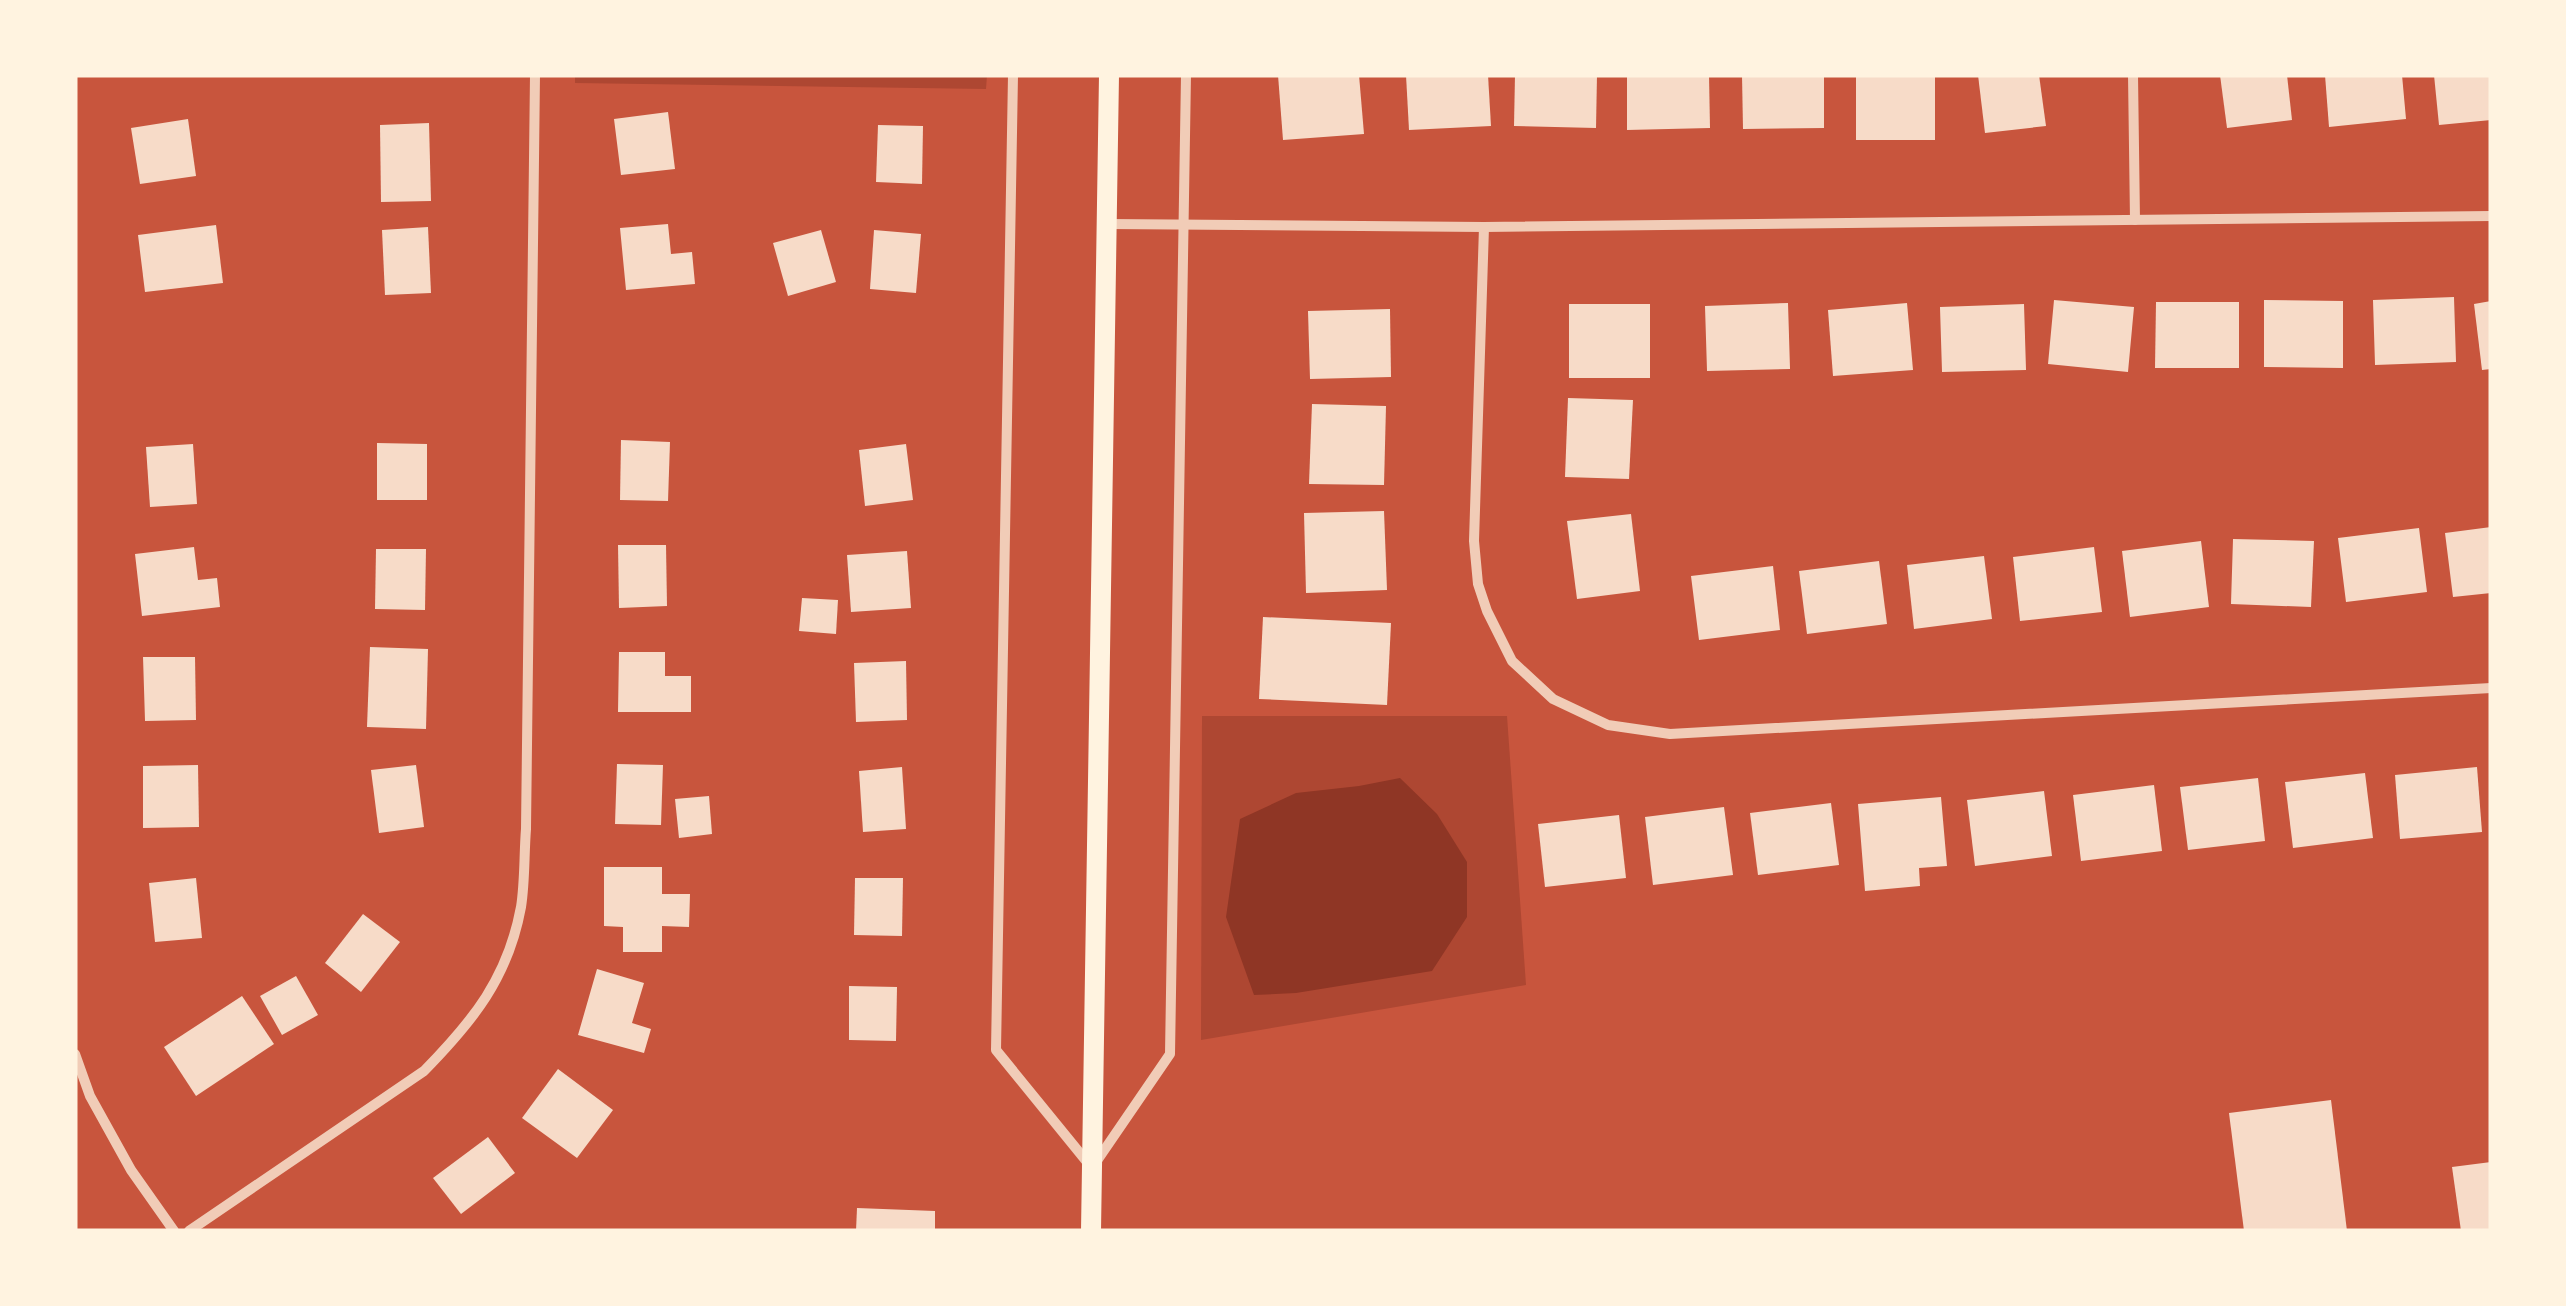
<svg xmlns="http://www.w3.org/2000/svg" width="2566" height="1306" viewBox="0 0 2566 1306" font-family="Jost,sans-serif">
<rect width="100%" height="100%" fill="#c8553d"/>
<g fill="#ae4732">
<path d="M575 75H987L986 89 575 83Z"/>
<path d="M1202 716H1507L1526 985 1201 1040Z"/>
</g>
<path fill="#8f3625" d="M1400 778 1437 814 1467 862V917L1432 971 1296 993 1254 995 1226 917 1240 819 1296 793 1359 786Z"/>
<g fill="#f7dbc8">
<path d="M1278 75H1359L1364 134 1283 140Z"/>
<path d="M1406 75H1488L1491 126 1409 130Z"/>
<path d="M1515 75H1597L1596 128 1514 126Z"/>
<path d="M1627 75H1709L1710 128 1627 130Z"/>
<path d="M1742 75H1824V128L1743 129Z"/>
<rect x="1856" y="75" width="79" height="65"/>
<path d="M1978 75H2039L2046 126 1985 133Z"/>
<path d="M2220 75H2287L2292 120 2227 128Z"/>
<path d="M2325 75H2402L2406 119 2329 127Z"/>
<path d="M2434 75H2491V120L2439 125Z"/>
<path d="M668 112 675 169 621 175 614 119Z"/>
<path d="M188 119 196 176 140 184 131 128Z"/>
<path d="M429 123 431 201 381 202 380 125Z"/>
<path d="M878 125 923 126 922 184 876 182Z"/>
<path d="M668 224 671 254 692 252 695 284 626 290 620 228Z"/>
<path d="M216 225 223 283 145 292 138 235Z"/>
<path d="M428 227 431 293 385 295 382 230Z"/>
<path d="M821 230 836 282 788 296 773 243Z"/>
<path d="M874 230 921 234 916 293 870 289Z"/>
<path d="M2454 297 2456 362 2375 365 2373 300Z"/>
<path d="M2054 300 2134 307 2128 372 2048 364Z"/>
<path d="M2264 300 2343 301V368L2264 367Z"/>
<path d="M2491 301V369L2482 370 2474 304Z"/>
<path d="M2156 302H2239V368H2155Z"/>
<path d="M1788 303 1790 369 1707 371 1705 306Z"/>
<path d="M1907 303 1913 370 1833 376 1828 310Z"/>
<rect x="1569" y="304" width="81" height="74"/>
<path d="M2024 304 2026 370 1942 372 1940 307Z"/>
<path d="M1390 309 1391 377 1310 379 1308 311Z"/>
<path d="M1568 398 1633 400 1629 479 1565 477Z"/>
<path d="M1312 404 1386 406 1384 485 1309 484Z"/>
<path d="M621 440 670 442 668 501 620 500Z"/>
<path d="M377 443 427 444V500H377Z"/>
<path d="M193 444 197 504 150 507 146 447Z"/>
<path d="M906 444 913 500 865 506 859 450Z"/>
<path d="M1384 511 1387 590 1306 593 1304 513Z"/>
<path d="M1631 514 1640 591 1577 599 1567 521Z"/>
<path d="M2491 527V593L2453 597 2445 533Z"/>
<path d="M2419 528 2427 592 2346 602 2338 538Z"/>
<path d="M2233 539 2314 541 2311 607 2231 604Z"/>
<path d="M2201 541 2209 607 2130 617 2122 551Z"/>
<path d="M618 545H666L667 606 619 608Z"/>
<path d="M194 547 198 580 217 578 220 607 142 616 135 554Z"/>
<path d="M2094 547 2102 612 2020 621 2013 557Z"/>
<path d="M376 549H426L425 610 375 609Z"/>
<path d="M907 551 911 608 851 612 847 555Z"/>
<path d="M1984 556 1992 619 1914 629 1907 565Z"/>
<path d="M1879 561 1887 624 1807 634 1799 571Z"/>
<path d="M1773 566 1780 630 1699 640 1691 576Z"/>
<path d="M802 598 838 600 836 634 799 631Z"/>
<path d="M1263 617 1391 623 1387 705 1259 699Z"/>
<path d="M370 647 428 649 426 729 367 727Z"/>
<path d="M619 652H665V676H691V712H618Z"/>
<path d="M143 657H195L196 720 145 721Z"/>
<path d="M906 661 907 720 856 722 854 663Z"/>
<path d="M617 764 663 765 661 825 615 824Z"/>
<path d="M198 765 199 827 143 828V766Z"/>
<path d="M416 765 424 827 379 833 371 770Z"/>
<path d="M902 767 906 829 863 832 859 771Z"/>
<path d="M2477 767 2482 832 2400 839 2395 775Z"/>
<path d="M2365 773 2373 838 2293 848 2285 782Z"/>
<path d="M2258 778 2265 841 2188 850 2180 787Z"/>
<path d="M2154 785 2162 851 2081 861 2073 795Z"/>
<path d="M2044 791 2052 856 1975 866 1967 800Z"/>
<path d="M709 796 712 834 679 838 675 799Z"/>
<path d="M1941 797 1947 866 1919 868 1920 886 1865 891 1858 804Z"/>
<path d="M1831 803 1839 865 1758 875 1750 813Z"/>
<path d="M1724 807 1733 875 1653 885 1645 817Z"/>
<path d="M1619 815 1626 878 1545 887 1538 824Z"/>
<path d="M604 867H662V894H690L689 927 662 926V952H623V927L604 926Z"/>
<path d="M196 878 202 938 155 942 149 883Z"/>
<path d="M855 878H903L902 936 854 935Z"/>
<path d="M363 914 400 942 361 992 325 963Z"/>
<path d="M597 969 644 983 632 1023 651 1029 644 1053 578 1035Z"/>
<path d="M296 976 318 1015 282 1035 260 996Z"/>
<path d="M849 986 897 987 896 1041 849 1040Z"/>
<path d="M242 996 274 1044 196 1096 164 1047Z"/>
<path d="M558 1069 613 1110 577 1158 522 1118Z"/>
<path d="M2331 1100 2347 1231H2244L2229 1113Z"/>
<path d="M488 1137 515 1173 461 1214 433 1178Z"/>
<path d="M2491 1162V1231H2461L2452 1167Z"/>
<path d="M857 1208 935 1211V1231H856Z"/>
</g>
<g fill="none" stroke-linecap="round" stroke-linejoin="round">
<g stroke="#f1ccb7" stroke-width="10">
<path d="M1013 75 996 1050 1092 1168 1170 1054 1186 75"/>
<path d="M2133 75 2135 220"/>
<path d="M1107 224 1484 227 2491 216"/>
<path d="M1484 227 1474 541 1478 584 1487 611 1512 661 1553 699 1608 725 1670 734 2491 688"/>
<path d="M75 1054 90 1096 131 1170 174 1231"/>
<path d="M189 1231 424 1071C473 1021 508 978 521 907 525 882 524 854 526 829L535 75"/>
</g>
<path stroke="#fff3e0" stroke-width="20" d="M1091 1231 1109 75"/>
</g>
<rect width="2566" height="1306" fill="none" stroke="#fff3e0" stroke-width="155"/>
</svg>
